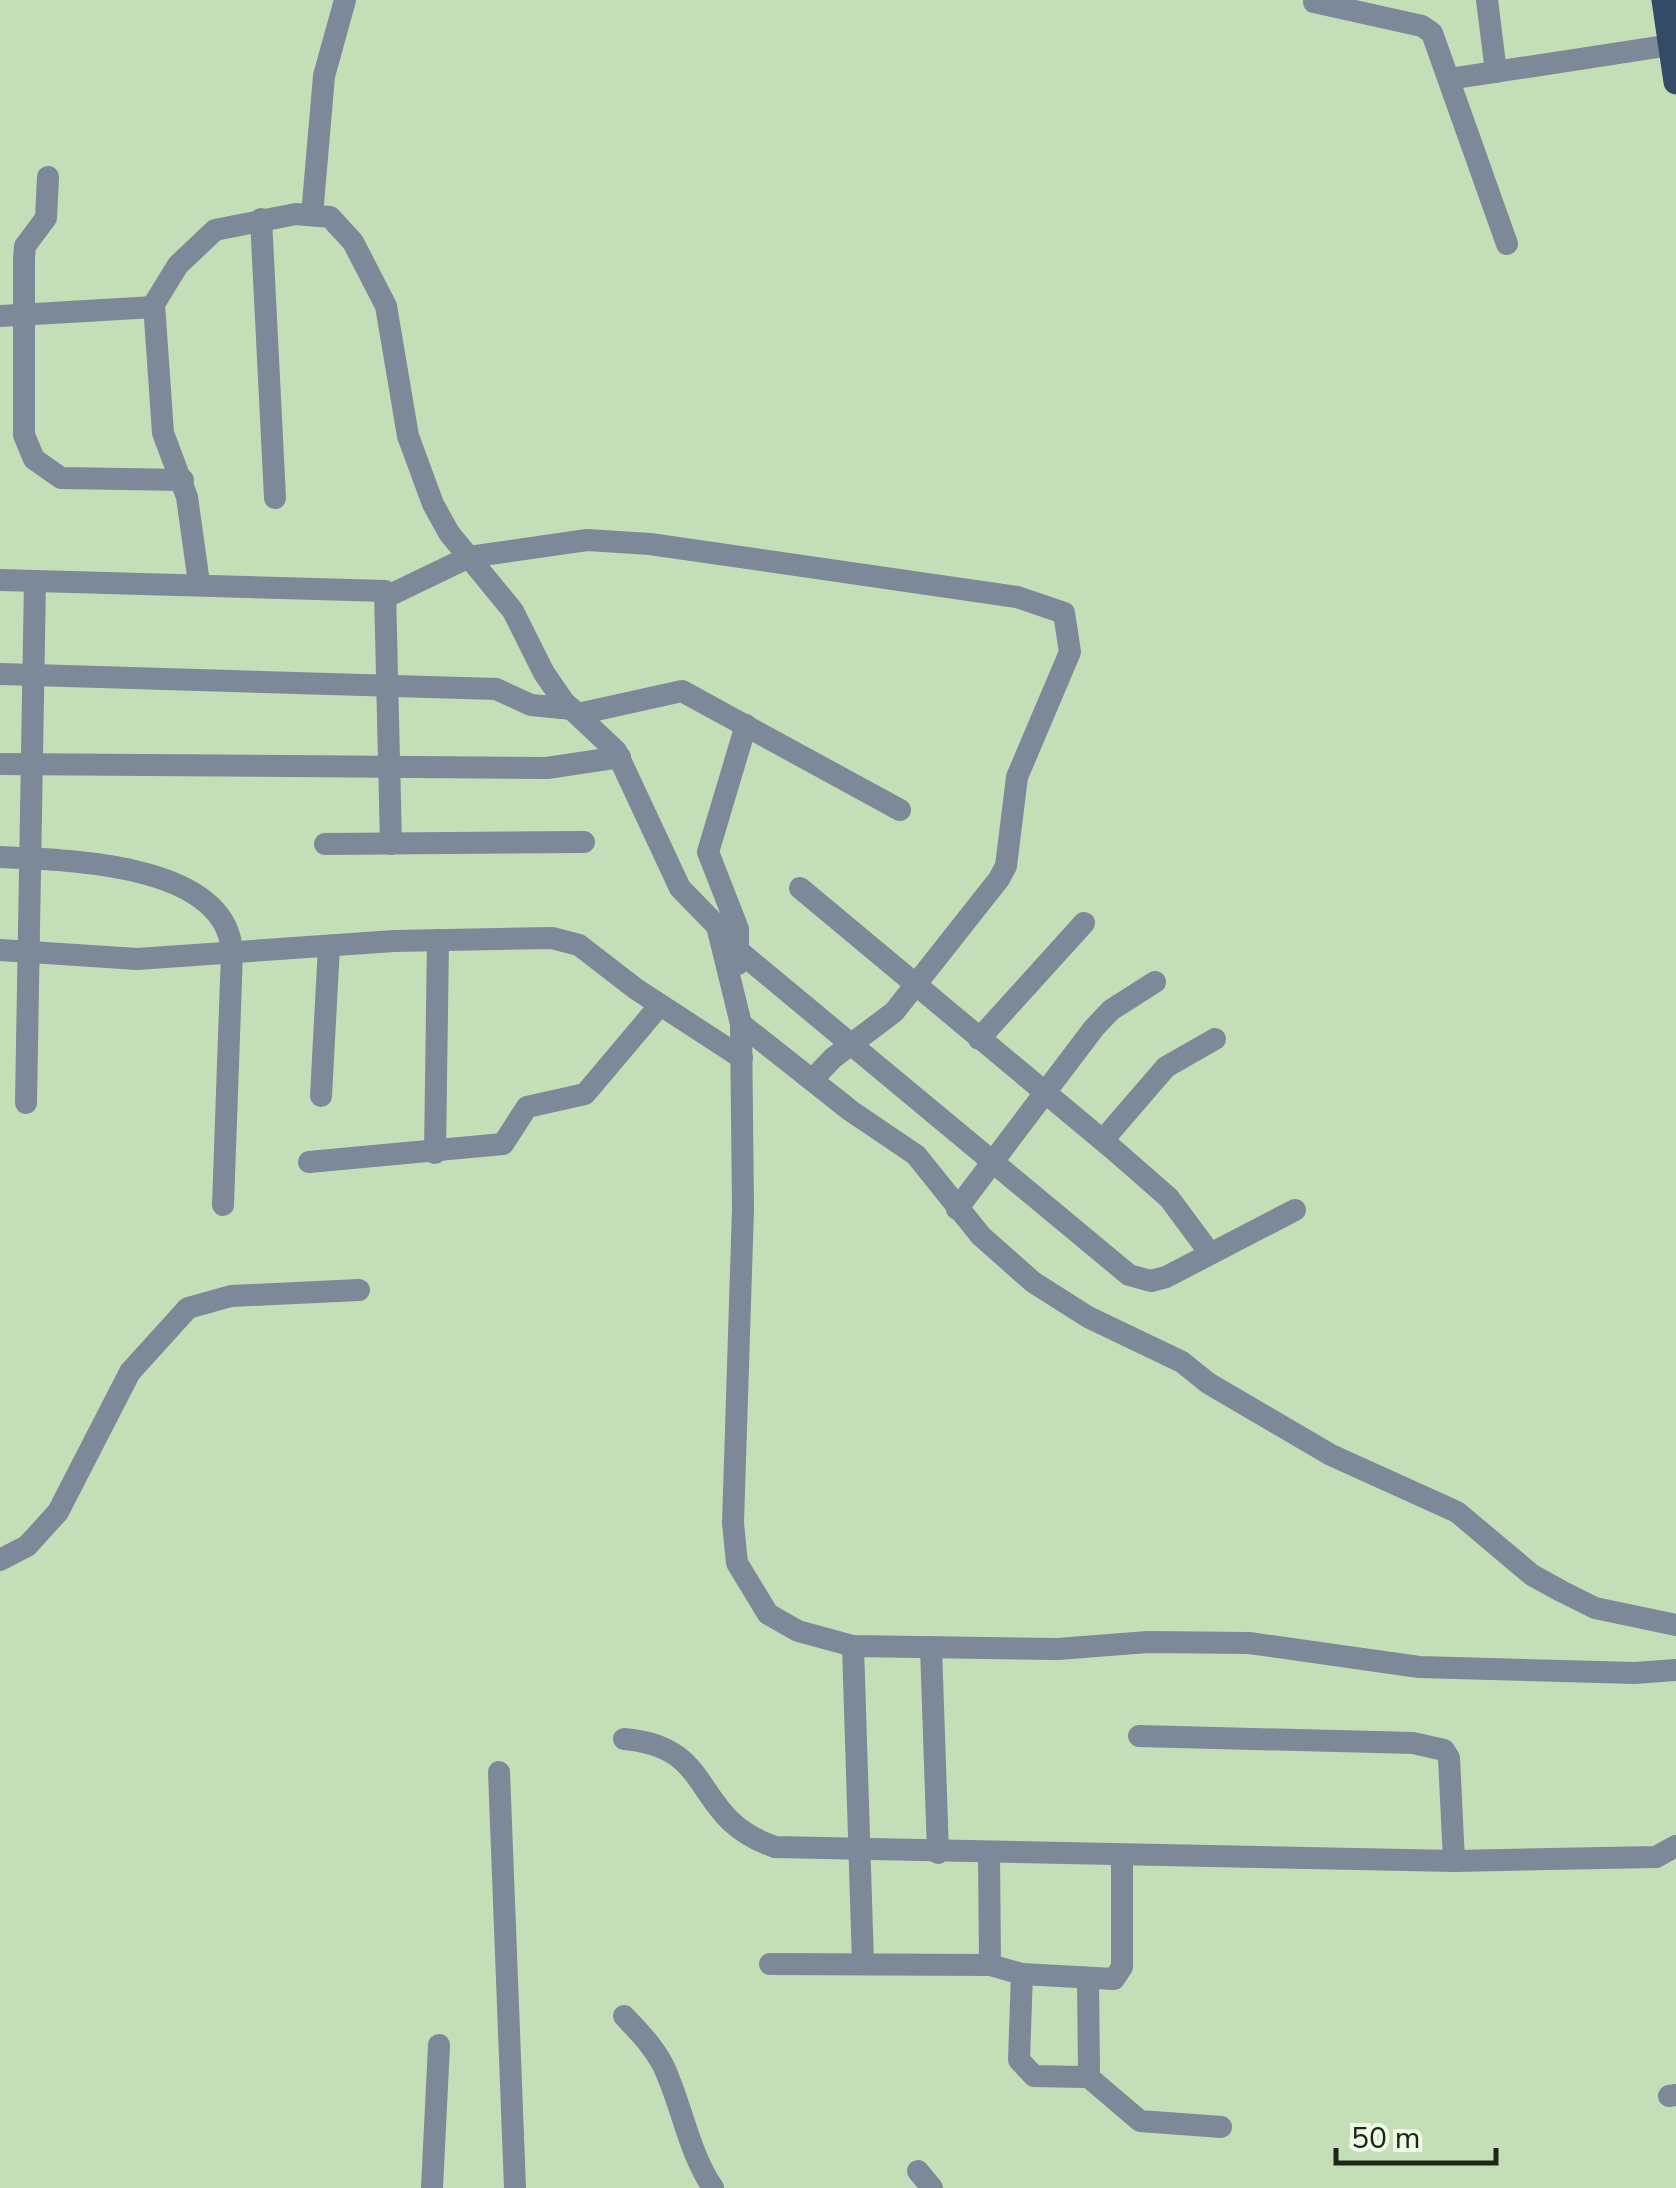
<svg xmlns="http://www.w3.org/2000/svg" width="1676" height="2188" viewBox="0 0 1676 2188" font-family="'Nunito Sans',sans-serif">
<rect width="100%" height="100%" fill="#c4dfb7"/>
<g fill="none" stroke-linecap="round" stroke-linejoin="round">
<g stroke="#7d8998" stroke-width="22">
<path d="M1487 0 1496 72"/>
<path d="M1314 2 1422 26 1432 33 1507 244"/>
<path d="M1449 79 1671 45"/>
<path d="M48 177 46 218 25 246 24 258V435L34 459 61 478 183 480"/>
<path d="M312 215 324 76 345 0"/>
<path d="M261 219 275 498"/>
<path d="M0 316 154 307"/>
<path d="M0 580 385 591 391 844"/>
<path d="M199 583 187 497 163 433 154 304 178 265 215 230 296 214 330 217 353 242 386 306 408 436 433 504 449 533 513 611 544 673 564 702 616 751 680 888 717 926 741 1024 851 1111 916 1155 981 1236 1033 1282 1088 1317 1182 1362 1208 1383 1331 1455 1457 1512 1532 1575 1561 1591 1595 1608 1676 1625"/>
<path d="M388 596 469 557 587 540 650 544 1017 597 1064 613 1070 652 1017 777 1006 866 999 879 894 1012 833 1058 812 1080"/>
<path d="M0 674 496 689 531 705 572 709"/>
<path d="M578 714 682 691 900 810"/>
<path d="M0 764 547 768 620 757"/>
<path d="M325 844 584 842"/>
<path d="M0 857C66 860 227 862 232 952L223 1205"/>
<path d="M800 888 1113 1149 1169 1198 1209 1252"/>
<path d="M0 950 137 959 394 941 552 938 579 945 636 989 742 1058"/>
<path d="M740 952 1129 1275 1151 1281 1166 1277 1295 1210"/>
<path d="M738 964V929L708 852 746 725"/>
<path d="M741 1024 743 1209 733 1523 737 1563 768 1614 798 1631 853 1646 1058 1649 1148 1642 1249 1643 1419 1667 1635 1673 1676 1670"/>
<path d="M979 1039 1084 923"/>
<path d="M321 1096 329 946"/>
<path d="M26 1103 35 581"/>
<path d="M1103 1140 1166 1067 1215 1039"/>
<path d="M435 1153 438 940"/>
<path d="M309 1162 503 1144 527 1107 585 1094 660 1005"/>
<path d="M957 1209 1094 1028 1111 1010 1155 982"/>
<path d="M0 1560 27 1546 58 1512 130 1372 188 1308 231 1296 359 1290"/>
<path d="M853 1646 863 1963"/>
<path d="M931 1647 938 1853"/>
<path d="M1139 1736 1413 1743 1444 1750 1449 1758 1454 1861"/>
<path d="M624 1739C719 1747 688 1817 775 1847L1454 1861 1656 1857 1676 1846"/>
<path d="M499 1772 515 2188"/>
<path d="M989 1853 990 1965"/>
<path d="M770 1964 990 1965 1022 1974 1114 1979 1122 1967V1855"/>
<path d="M1022 1974 1019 2060 1034 2076 1083 2077 1089 2072 1088 1980"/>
<path d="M624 2016C639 2032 653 2046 663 2065 682 2105 688 2151 713 2188"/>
<path d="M1086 2075 1140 2121 1221 2127"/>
<path d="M1669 2096 1676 2095"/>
<path d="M918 2171 932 2188"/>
<path d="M432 2188 439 2045"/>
</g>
<path stroke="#354a64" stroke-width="25" d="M1664 0 1676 82"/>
</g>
<path d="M1336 2148v15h160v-15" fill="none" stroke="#1c2718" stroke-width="5"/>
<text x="1351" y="2148" font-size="30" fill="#1c2718" stroke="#eefce7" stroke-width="8" paint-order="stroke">50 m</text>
</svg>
